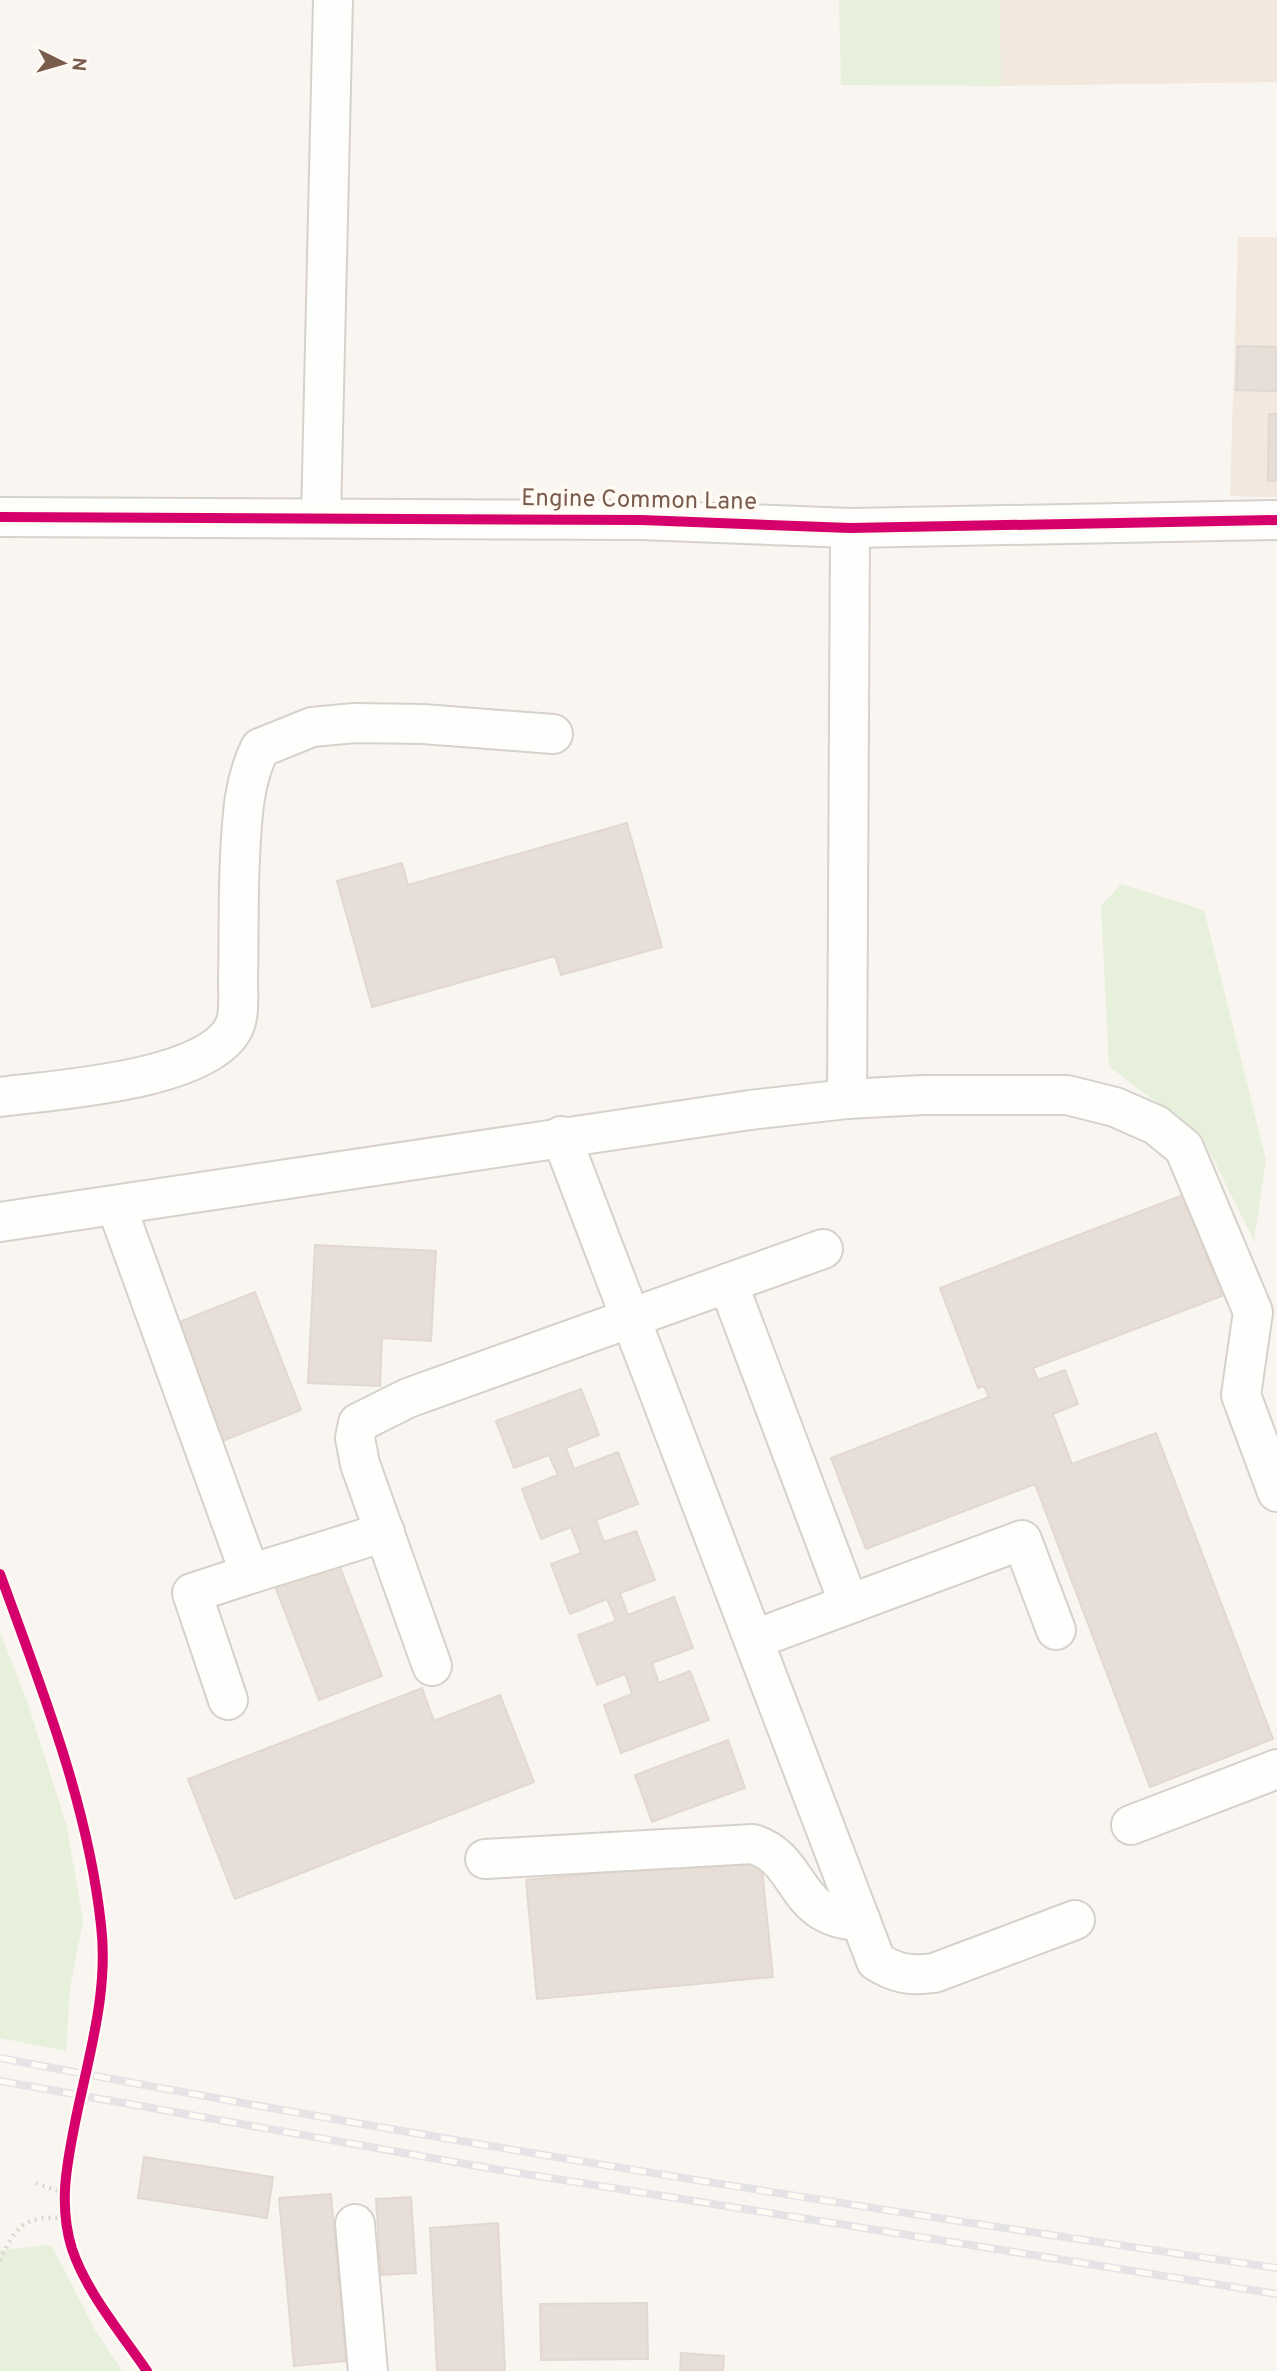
<svg xmlns="http://www.w3.org/2000/svg" width="1277" height="2371" viewBox="0 0 1277 2371" font-family="Overpass,sans-serif">
<rect width="100%" height="100%" fill="#f9f5f0"/>
<g fill="#f2e8de">
<path d="M1000 0H1277V82L1001 86Z"/>
<path d="M1238 237H1277V497L1230 496Z"/>
</g>
<g fill="#e7f0db">
<path d="M839 0H1000L1001 86 841 85Z"/>
<path d="M1121 884 1204 910 1266 1160 1254 1241 1203 1138 1109 1066 1101 906Z"/>
<path d="M0 1632 28 1704 67 1827 83 1921 70 1988 66 2051 0 2038Z"/>
<path d="M51 2245 95 2330 122 2371H0V2250Z"/>
</g>
<g fill="#e6ded7" stroke="#e2d8d2" stroke-width="2">
<path d="M1238 346 1277 347V391L1236 390Z"/>
<path d="M1269 414H1277V481H1268Z"/>
<path d="M627 823 662 947 561 975 555 956 372 1007 337 881 402 863 408 885Z"/>
<path d="M1183 1195 1222 1296 1033 1368 1038 1380 1065 1370 1078 1404 1053 1414 1072 1464 1156 1433 1273 1739 1150 1787 1035 1484 866 1549 831 1458 989 1397 984 1386 978 1388 940 1288Z"/>
<path d="M315 1245 436 1251 431 1341 382 1338 380 1386 308 1383Z"/>
<path d="M255 1292 301 1410 220 1442 174 1324Z"/>
<path d="M581 1389 599 1435 566 1448 574 1469 618 1452 638 1504 596 1520 604 1542 636 1531 655 1580 620 1593 628 1615 674 1597 693 1648 652 1663 659 1683 690 1671 709 1720 621 1753 604 1705 632 1694 625 1674 597 1685 578 1635 616 1621 607 1599 570 1614 551 1564 581 1553 571 1527 541 1539 522 1489 558 1475 549 1455 514 1468 496 1421Z"/>
<path d="M338 1562 382 1676 319 1700 275 1586Z"/>
<path d="M422 1688 434 1721 500 1695 534 1782 235 1899 188 1779Z"/>
<path d="M728 1740 745 1788 652 1822 635 1775Z"/>
<path d="M761 1858 773 1977 537 1999 526 1880Z"/>
<path d="M144 2157 273 2177 267 2218 138 2198Z"/>
<path d="M331 2194 346 2361 294 2366 279 2198Z"/>
<path d="M411 2197 416 2273 381 2275 376 2199Z"/>
<path d="M498 2223 505 2371H437L430 2228Z"/>
<path d="M647 2303 648 2359 541 2360 540 2304Z"/>
<path d="M681 2353 724 2356 723 2371H680Z"/>
</g>
<g fill="none" stroke-linecap="round" stroke-linejoin="round">
<g stroke="#d7d1cb" stroke-width="42">
<g id="minor">
<path d="M0 517 641 520 850 528 1277 520"/>
<path d="M321 518 333 0"/>
<path d="M0 1097C53 1090 209 1081 234 1027 240 1015 238 993 238 980 239 939 238 898 240 857 242 819 243 783 260 748L312 727 355 723 423 724 553 734"/>
<path d="M847 1099 850 528"/>
<path d="M561 1136 876 1961C896 1974 910 1976 934 1973L1075 1920"/>
<path d="M116 1205 250 1574 385 1532"/>
<path d="M0 1222 750 1110 847 1099 923 1095H1067L1115 1107 1156 1125 1184 1148 1253 1312 1241 1395 1277 1492"/>
<path d="M728 1283 849 1604"/>
<path d="M755 1639 1022 1540 1056 1630"/>
<path d="M432 1666 360 1464 355 1438 358 1423 408 1398 823 1249"/>
<path d="M228 1700 192 1593 250 1574"/>
<path d="M1131 1825 1277 1769"/>
<path d="M485 1859 753 1844C804 1860 791 1919 861 1921"/>
<path d="M355 2224 368 2371"/>
</g>
</g>
<g stroke="#dcd5d0" stroke-width="4.5" stroke-dasharray="2 5" stroke-linecap="butt">
<path d="M36 2183 63 2193"/>
<path d="M0 2261C16 2225 24 2216 65 2218"/>
</g>
<use href="#minor" stroke="#fefefd" stroke-width="38"/>
<g stroke="#e6e3e7" stroke-width="8">
<g id="rail">
<path d="M0 2058C424 2139 850 2207 1277 2268"/>
<path d="M0 2081 494 2169 1277 2294"/>
</g>
</g>
<use href="#rail" stroke="#fffaf3" stroke-width="5" stroke-dasharray="16" stroke-linecap="butt"/>
<g stroke="#fffaf3" stroke-width="15">
<g id="cycleway">
<path d="M0 517 641 520 850 528 1277 520"/>
<path d="M0 1574C41 1687 88 1804 101 1925 109 1990 89 2055 76 2118 67 2163 58 2204 72 2249 87 2293 121 2333 147 2371"/>
</g>
</g>
<use href="#cycleway" stroke="#d6006c" stroke-width="10"/>
</g>
<g text-anchor="middle" dominant-baseline="central" stroke-width="7" stroke-linejoin="round" paint-order="stroke">
<g font-size="24" fill="#7a5c4d" stroke="#fffaf3">
<text transform="translate(639 501) rotate(1)">Engine Common Lane</text>
</g>
</g>
<g transform="translate(63 63) rotate(95)" stroke="#fffaf3" stroke-width="5" paint-order="stroke">
<path d="M0-5L12 26L0 18L-12 26Z" fill="#7a5c4d"/>
<text y="-10" font-size="19" font-weight="bold" text-anchor="middle" fill="#7a5c4d">N</text>
</g>
</svg>
